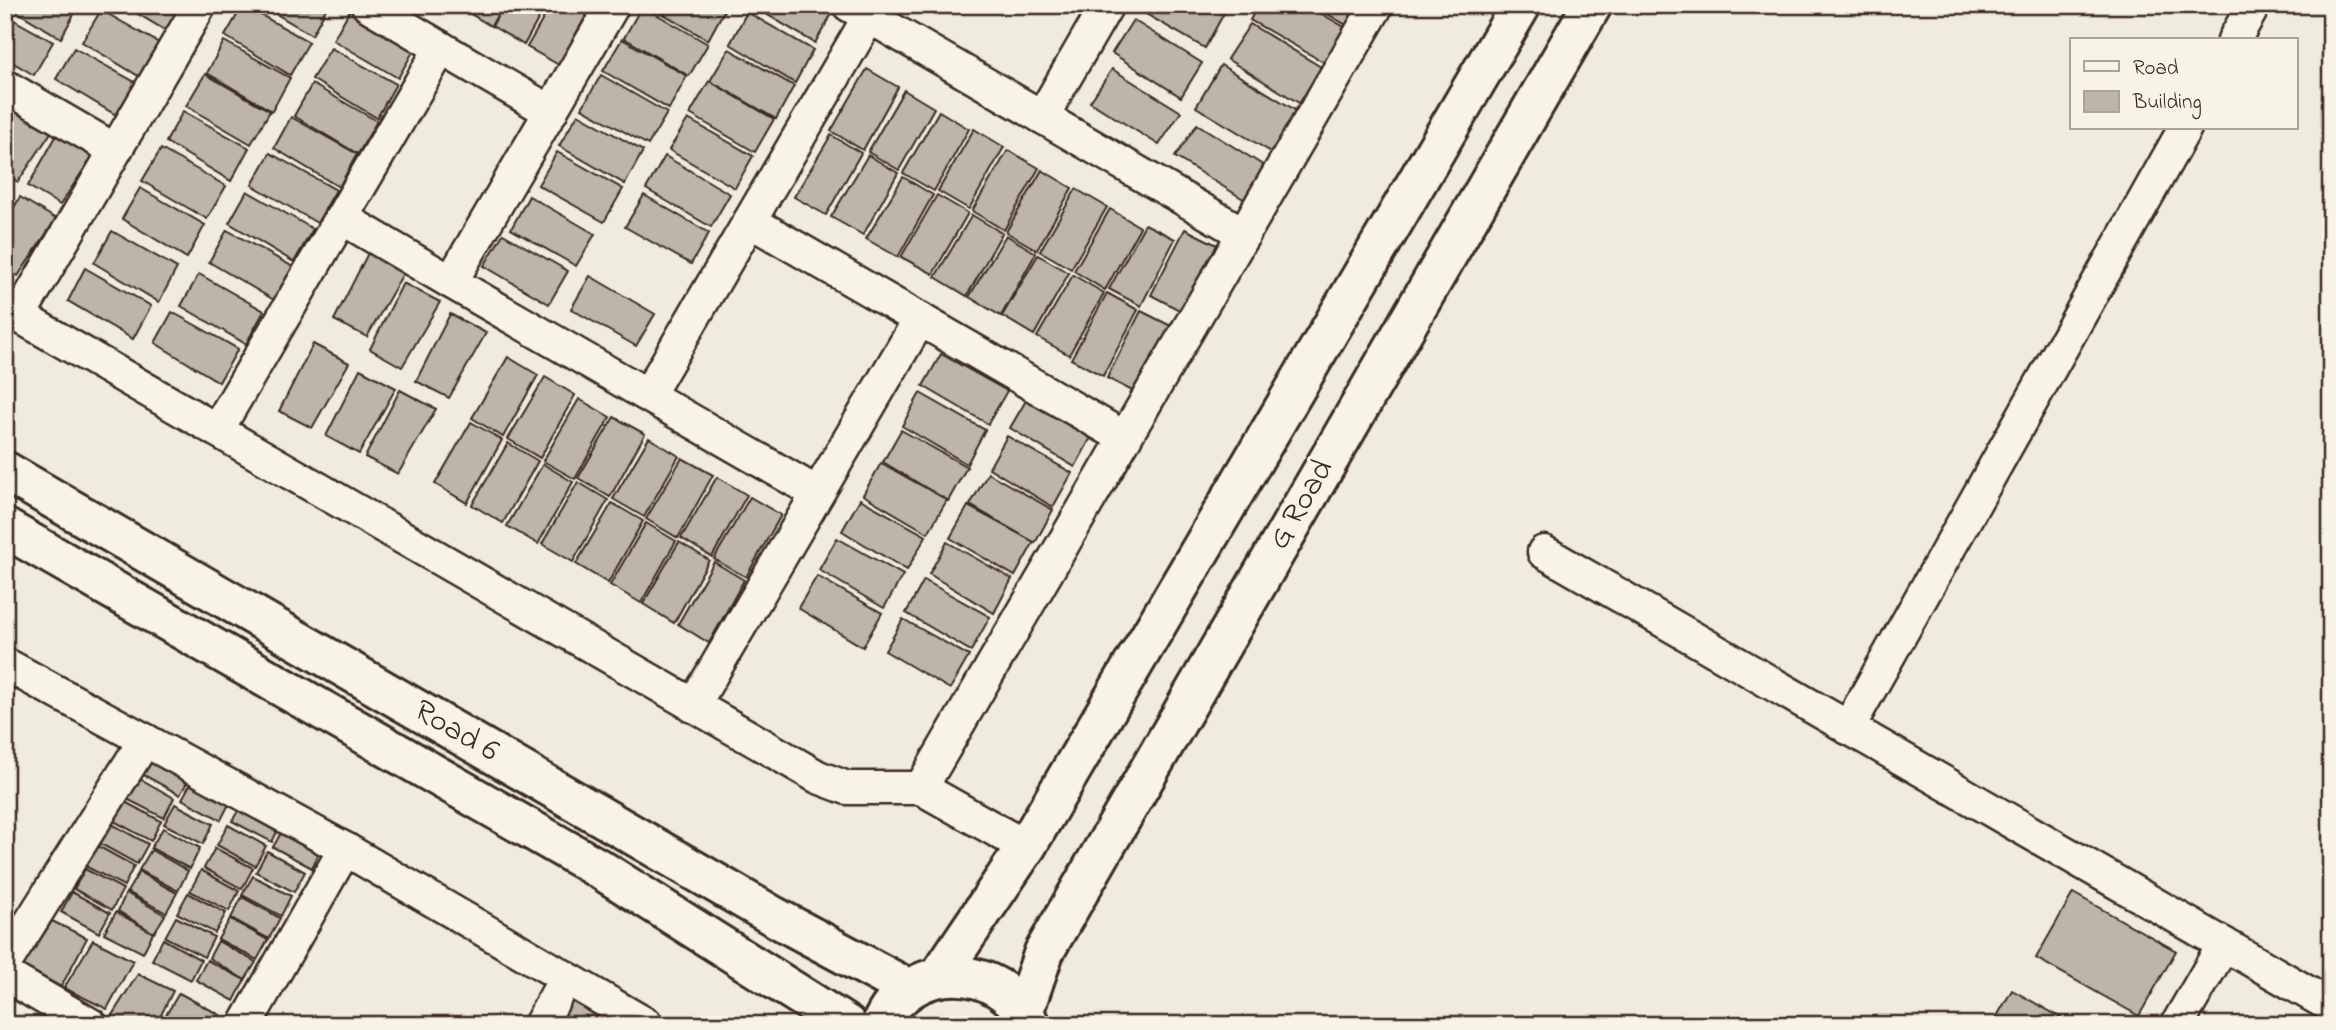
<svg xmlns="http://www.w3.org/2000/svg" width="2336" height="1030" viewBox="0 0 2336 1030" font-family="'Indie Flower',sans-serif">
<rect width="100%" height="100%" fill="#efebe0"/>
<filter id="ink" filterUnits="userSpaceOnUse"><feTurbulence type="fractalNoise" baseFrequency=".0143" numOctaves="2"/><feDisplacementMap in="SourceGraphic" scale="14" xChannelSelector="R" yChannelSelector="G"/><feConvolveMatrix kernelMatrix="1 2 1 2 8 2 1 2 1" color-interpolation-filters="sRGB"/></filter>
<g filter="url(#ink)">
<g fill="#bdb5aa" stroke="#3b2a1e" stroke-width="2">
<path d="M6 5H79L61 38Z"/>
<path d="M123 5H193L175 36Z"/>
<path d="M243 5 309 42 290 75 225 36Z"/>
<path d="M261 5H328L312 35Z"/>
<path d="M460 5H503L491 26 459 7Z"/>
<path d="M504 5H546L524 45 492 26Z"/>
<path d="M551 5H592L559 65 527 47Z"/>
<path d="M648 5H723L726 7 708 40Z"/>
<path d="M751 5H827L834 10 815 43Z"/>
<path d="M1135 5H1211L1224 13 1205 48 1134 7Z"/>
<path d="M1258 5H1306L1353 32 1332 67 1250 20Z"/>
<path d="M1312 5H1369L1355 30Z"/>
<path d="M642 6 708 44 689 76 624 38Z"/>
<path d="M351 8 417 45 398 78 333 40Z"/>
<path d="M101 10 166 47 147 81 82 42Z"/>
<path d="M747 12 813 50 795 83 730 44Z"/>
<path d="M5 15 53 42 34 75 5 58Z"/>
<path d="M1133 20 1202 63 1181 97 1112 53Z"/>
<path d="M1250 24 1326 70 1304 106 1227 59Z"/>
<path d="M622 39 687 76 669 109 603 71Z"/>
<path d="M224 41 290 78 272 111 207 73Z"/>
<path d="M74 48 140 85 121 118 56 79Z"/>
<path d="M331 48 396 84 377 118 312 79Z"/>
<path d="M729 49 794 86 776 119 710 81Z"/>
<path d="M1221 65 1297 111 1271 152 1196 107Z"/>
<path d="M867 69 898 87 863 150 831 131Z"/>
<path d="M1112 69 1181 112 1159 145 1090 102Z"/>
<path d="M205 74 270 111 251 144 186 106Z"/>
<path d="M601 75 667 113 648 145 582 108Z"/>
<path d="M709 81 774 119 755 152 690 114Z"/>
<path d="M312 84 377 121 358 154 294 116Z"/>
<path d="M904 90 934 108 899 170 868 152Z"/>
<path d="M5 103 14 109 5 121Z"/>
<path d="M20 103 56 125 18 182 5 174V129Z"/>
<path d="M183 111 249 148 231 181 166 142Z"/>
<path d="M939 111 969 129 934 191 903 173Z"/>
<path d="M578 114 643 151 625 184 559 146Z"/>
<path d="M291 117 357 154 339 187 274 148Z"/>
<path d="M688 119 753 156 735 188 669 150Z"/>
<path d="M1197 124 1266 167 1245 200 1175 157Z"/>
<path d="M62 126 98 148 60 205 28 186Z"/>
<path d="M974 129 1004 147 969 209 938 191Z"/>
<path d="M831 135 861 153 826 215 794 197Z"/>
<path d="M161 149 226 186 207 219 142 181Z"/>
<path d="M1008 150 1039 168 1004 230 972 211Z"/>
<path d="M557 152 623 189 604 222 538 185Z"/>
<path d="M270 153 336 190 317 223 252 185Z"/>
<path d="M868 155 898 173 863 235 831 217Z"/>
<path d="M665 156 730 194 711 227 646 189Z"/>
<path d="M1042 170 1072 188 1037 250 1006 232Z"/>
<path d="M903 177 933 195 898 257 866 239Z"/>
<path d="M140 188 205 225 187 258 122 219Z"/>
<path d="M1076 189 1107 207 1071 269 1040 251Z"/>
<path d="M247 191 313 229 294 262 229 223Z"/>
<path d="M644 195 709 233 691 264 625 227Z"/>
<path d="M937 195 968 213 933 274 901 257Z"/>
<path d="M529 196 595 234 576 266 511 229Z"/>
<path d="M20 197 56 219 18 276 5 268V223Z"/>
<path d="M1110 209 1140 227 1105 290 1074 271Z"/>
<path d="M972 215 1002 233 967 296 935 277Z"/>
<path d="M1145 224 1175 239 1141 306 1109 289Z"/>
<path d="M1185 229 1221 247 1183 312 1151 295Z"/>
<path d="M227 230 293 267 274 300 209 262Z"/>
<path d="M112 231 177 268 159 302 94 263Z"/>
<path d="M503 234 568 271 549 304 484 266Z"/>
<path d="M1006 235 1036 253 1001 316 969 297Z"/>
<path d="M368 253 404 272 367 337 334 320Z"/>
<path d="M1038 255 1069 273 1034 335 1002 316Z"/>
<path d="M85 268 151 306 133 339 68 301Z"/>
<path d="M199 274 264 311 246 344 181 306Z"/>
<path d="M1073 275 1104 293 1069 355 1037 337Z"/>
<path d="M590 276 655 314 636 346 571 309Z"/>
<path d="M403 283 440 302 402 367 370 349Z"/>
<path d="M1107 293 1138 310 1103 376 1071 359Z"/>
<path d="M1141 311 1177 329 1140 395 1107 378Z"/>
<path d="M172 312 238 349 219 382 155 343Z"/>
<path d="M450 314 486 333 449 398 416 381Z"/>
<path d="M313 344 349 363 312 428 279 411Z"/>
<path d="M941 354 1007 391 988 424 923 386Z"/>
<path d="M508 357 538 375 503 437 472 418Z"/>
<path d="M360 369 396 388 359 454 326 436Z"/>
<path d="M545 377 575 395 540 458 508 439Z"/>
<path d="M400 390 436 409 398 474 365 457Z"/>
<path d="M920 393 985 430 967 464 902 426Z"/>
<path d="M1028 397 1093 434 1075 467 1010 428Z"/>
<path d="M579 399 610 417 575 479 543 461Z"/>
<path d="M614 417 645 434 610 497 578 478Z"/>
<path d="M471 422 502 440 467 503 435 484Z"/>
<path d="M901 430 967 467 948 501 883 462Z"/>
<path d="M1007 436 1072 473 1053 507 989 468Z"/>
<path d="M649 438 679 456 644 517 613 499Z"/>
<path d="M508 443 538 461 503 523 472 505Z"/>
<path d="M682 458 713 475 678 538 646 519Z"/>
<path d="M881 463 947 500 928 533 863 495Z"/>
<path d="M543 464 573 482 538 544 507 526Z"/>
<path d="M988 473 1053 510 1035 543 970 505Z"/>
<path d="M717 477 747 495 712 557 681 538Z"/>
<path d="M578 482 608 500 573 562 542 544Z"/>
<path d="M750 497 781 515 746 577 714 559Z"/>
<path d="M860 499 926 536 907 570 842 531Z"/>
<path d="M612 503 643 521 608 583 576 564Z"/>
<path d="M968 506 1034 542 1015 576 950 538Z"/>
<path d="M646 523 676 541 641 603 610 585Z"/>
<path d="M837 538 903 575 884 608 819 570Z"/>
<path d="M679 542 709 560 674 623 643 604Z"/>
<path d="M947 542 1012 579 994 613 929 574Z"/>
<path d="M714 562 744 580 709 643 678 624Z"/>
<path d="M817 576 882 613 863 647 798 608Z"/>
<path d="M924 580 990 617 971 651 906 613Z"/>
<path d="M903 619 969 656 950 689 885 651Z"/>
<path d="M153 753 191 775 180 795 142 774Z"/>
<path d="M137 777 174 798 164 818 125 798Z"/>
<path d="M193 779 231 800 221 820 182 799Z"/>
<path d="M123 801 161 821 151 841 112 820Z"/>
<path d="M244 801 282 822 272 842 232 821Z"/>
<path d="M175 804 213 824 203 844 164 824Z"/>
<path d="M110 823 148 844 137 864 99 843Z"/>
<path d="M228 825 266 846 255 866 217 845Z"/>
<path d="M285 826 322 847 312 868 273 847Z"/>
<path d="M163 828 200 848 190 869 151 848Z"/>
<path d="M96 845 134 866 124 886 85 866Z"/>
<path d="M215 848 253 868 242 889 204 868Z"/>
<path d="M151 850 188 871 178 891 139 870Z"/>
<path d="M267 851 305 872 294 892 256 872Z"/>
<path d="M85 869 123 889 112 910 74 889Z"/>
<path d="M201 870 239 891 229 911 190 891Z"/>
<path d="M139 872 177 893 166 913 127 892Z"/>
<path d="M253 876 291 896 281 916 242 895Z"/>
<path d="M72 892 110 913 99 933 61 912Z"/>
<path d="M126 893 165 915 154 933 118 911Z"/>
<path d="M188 893 226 913 215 933 177 913Z"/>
<path d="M2073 893 2176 951 2139 1016 2036 958Z"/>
<path d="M242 897 280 918 269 939 231 918Z"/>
<path d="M116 912 153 933 143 953 104 933Z"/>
<path d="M176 917 214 937 204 957 165 937Z"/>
<path d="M230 919 268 940 257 960 218 939Z"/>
<path d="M52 921 87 938 61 987 23 966Z"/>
<path d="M163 939 201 960 191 980 152 960Z"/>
<path d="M93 940 133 961 107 1009 64 988Z"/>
<path d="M218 941 256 962 245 980 209 958Z"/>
<path d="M207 960 245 980 234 1001 196 980Z"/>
<path d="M138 974 173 991 156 1025H118L109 1020Z"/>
<path d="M2012 990 2074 1025H1992Z"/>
<path d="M179 993 220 1015 215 1025H160Z"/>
<path d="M566 998 603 1018 600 1025H567L554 1018Z"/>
</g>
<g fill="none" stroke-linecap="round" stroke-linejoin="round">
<g stroke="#3b2a1e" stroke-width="37">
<g id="minor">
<path d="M613 5 451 282 817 493"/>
<path d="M849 5 1244 234"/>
<path d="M2234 40 2254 5"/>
<path d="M441 48 551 112"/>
<path d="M5 86 115 150"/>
<path d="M1042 117 1107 5"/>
<path d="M342 218 451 282"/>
<path d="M750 221 1125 438"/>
<path d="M5 308 818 777 847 788H921L1026 847"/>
<path d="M19 316 200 5"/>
<path d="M648 395 869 17"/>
<path d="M217 430 441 48 368 5"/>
<path d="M1544 552 2331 1006"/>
<path d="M5 664 345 849 647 1025"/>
<path d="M693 706 920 319"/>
<path d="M1848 728 2185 128"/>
<path d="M921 788 1377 5"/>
<path d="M5 963 145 740"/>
<path d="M5 975 91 1025"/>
<path d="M245 1025 345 849"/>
<path d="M540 1025 565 979"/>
<path d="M2177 1025 2224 944"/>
</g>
</g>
<g stroke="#3b2a1e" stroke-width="44">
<g id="tertiary">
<path d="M5 471 773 916 909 989"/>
<path d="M5 528 603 871 847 1025"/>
<path d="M939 976 1026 847 1521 5"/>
<path d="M1024 1010 1044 952 1592 5"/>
<path d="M881 1025C908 959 1002 960 1030 1025"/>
</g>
</g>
<use href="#minor" stroke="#f7f3e8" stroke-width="32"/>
<use href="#tertiary" stroke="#f7f3e8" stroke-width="38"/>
</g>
</g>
<g text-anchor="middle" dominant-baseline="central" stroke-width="6" stroke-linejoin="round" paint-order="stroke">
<g font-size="32" fill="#3b2a1e" stroke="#f7f3e8">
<text transform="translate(1302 505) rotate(-60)">G Road</text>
<text transform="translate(456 732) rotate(30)">Road 6</text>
</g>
</g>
<rect width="2336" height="1030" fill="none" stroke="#f7f3e8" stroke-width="28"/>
<rect x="14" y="14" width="2308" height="1002" fill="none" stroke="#3b2a1e" stroke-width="2.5" filter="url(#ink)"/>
<rect x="2070" y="38" width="228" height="91" fill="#f7f3e8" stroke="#aca397" stroke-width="2"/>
<rect x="2084" y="61" width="35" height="10" fill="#f7f3e8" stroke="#aca397" stroke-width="2"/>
<text x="2133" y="74" font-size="21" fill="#3b2a1e">Road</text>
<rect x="2084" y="91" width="35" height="21" fill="#bdb5aa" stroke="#aca397" stroke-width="2"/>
<text x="2133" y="108" font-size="21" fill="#3b2a1e">Building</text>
</svg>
